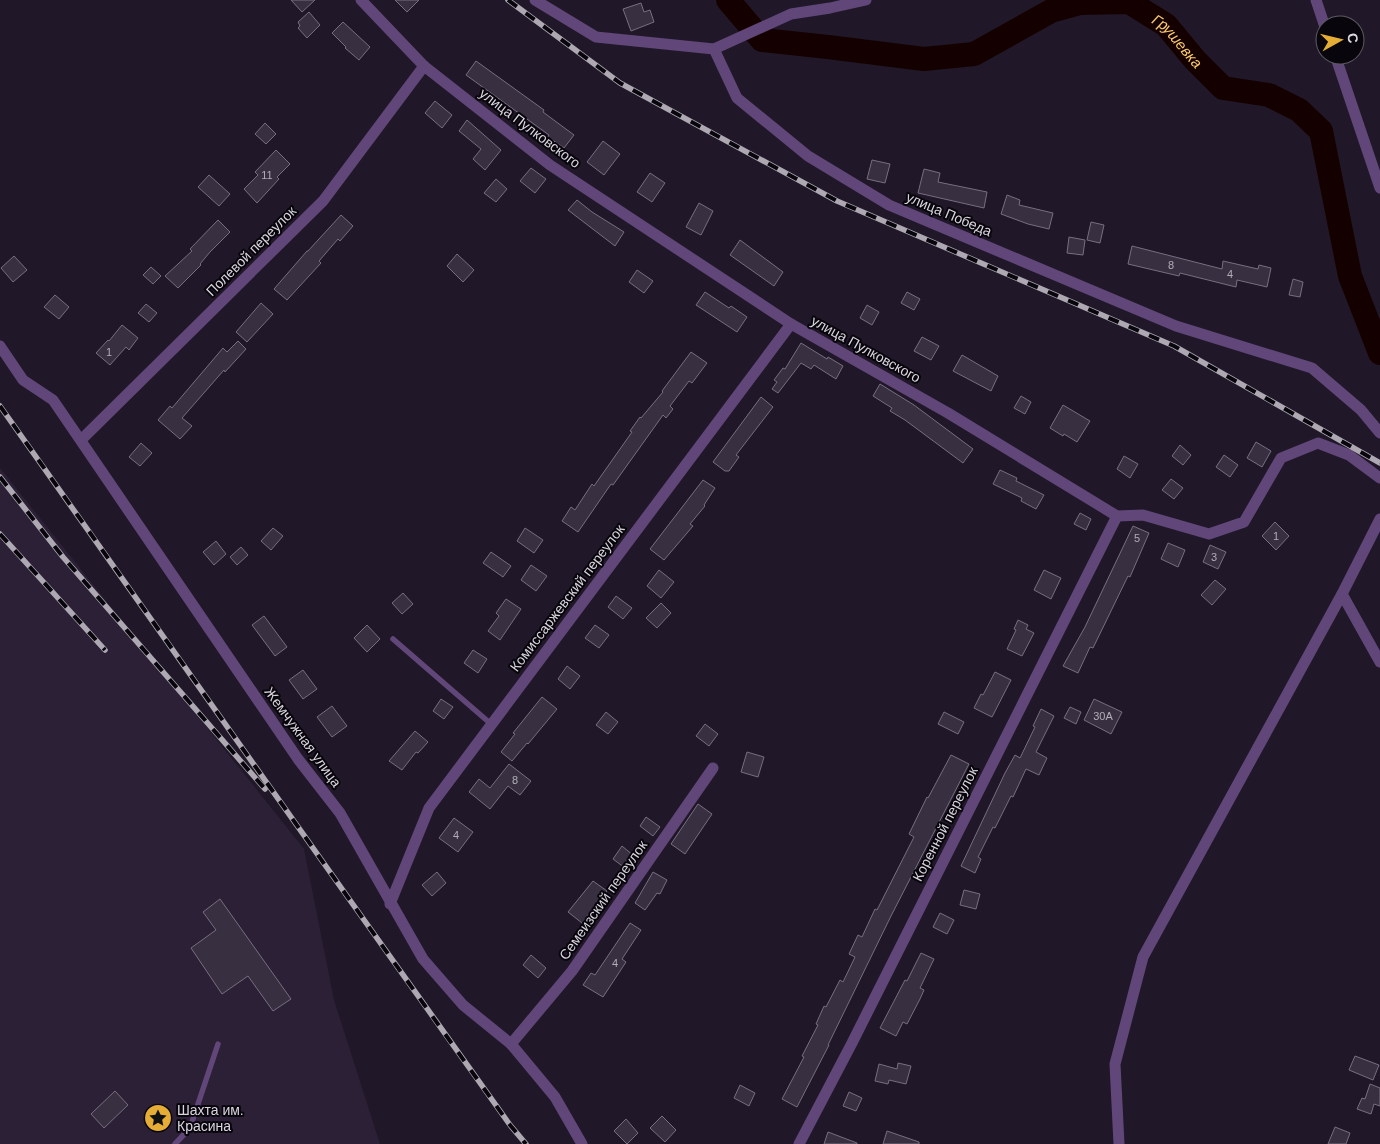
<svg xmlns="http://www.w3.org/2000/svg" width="1380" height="1144" viewBox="0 0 1380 1144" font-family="Arial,sans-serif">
<rect width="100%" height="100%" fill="#201828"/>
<path fill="#2b2035" d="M0 468 304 849 334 1000 380 1144H0Z"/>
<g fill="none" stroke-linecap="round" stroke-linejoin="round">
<path stroke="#150000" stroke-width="24" id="s1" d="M728 0 762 40 828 47 924 59 974 54 1051 11 1080 3 1129 2 1166 25 1195 60 1223 88 1269 95 1299 110 1321 131 1350 276 1380 353"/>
</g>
<g fill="#383041" stroke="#786e82">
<path d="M291 0H315L302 12Z"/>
<path d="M395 0H419L407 12Z"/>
<path d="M641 3 644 12 650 10 654 22 631 31 623 9Z"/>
<path d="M309 12 320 25 307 38 298 28 300 26 298 22Z"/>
<path d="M343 22 370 47 359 60 345 48 346 47 332 33Z"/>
<path d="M476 61 544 110 543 112 574 135 564 148 548 137 549 135 466 75Z"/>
<path d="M435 101 452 115 442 128 425 113Z"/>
<path d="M467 120 501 150 485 170 473 159 481 149 459 131Z"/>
<path d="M265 123 276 134 266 144 255 134Z"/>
<path d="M603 141 620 154 604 175 587 162Z"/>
<path d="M276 150 290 164 277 177 279 179 257 203 244 189 258 175 255 172Z"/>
<path d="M872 160 890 164 885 183 867 179Z"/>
<path d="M531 168 546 179 535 193 520 181Z"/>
<path d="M924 169 940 173 938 182 987 192 984 208 918 193Z"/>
<path d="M650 173 665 183 652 202 637 192Z"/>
<path d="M209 175 230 194 219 206 198 187Z"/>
<path d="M496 179 507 189 496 202 484 193Z"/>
<path d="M1007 195 1020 200 1019 205 1053 213 1049 229 1028 224 1001 214Z"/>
<path d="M577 200 592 212 624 232 615 246 568 210Z"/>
<path d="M699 203 713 211 701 235 686 227Z"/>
<path d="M341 215 353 226 340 241 338 239 319 261 321 263 287 300 274 289 307 251H308Z"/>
<path d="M218 220 230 232 210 252 200 264 201 265 178 288 165 276 192 251 190 249Z"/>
<path d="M1091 222 1104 225 1100 243 1087 240Z"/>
<path d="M1069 237 1085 240 1083 255 1067 253Z"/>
<path d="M740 240 783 272 774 286 730 255Z"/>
<path d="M1132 246 1222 269 1223 261 1258 269 1259 265 1271 268 1267 287 1237 280 1236 287 1180 273 1179 276 1128 264Z"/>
<path d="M457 254 474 270 463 282 447 266Z"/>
<path d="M14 256 27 270 13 282 1 268Z"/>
<path d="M151 267 161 276 153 284 143 275Z"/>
<path d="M637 270 653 281 644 293 629 282Z"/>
<path d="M1293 279 1303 282 1300 297 1289 295Z"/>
<path d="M705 292 729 308 731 306 747 317 737 332 696 305Z"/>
<path d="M907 292 920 299 914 310 901 303Z"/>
<path d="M55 295 69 307 59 319 44 307Z"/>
<path d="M261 303 273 314 247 342 236 332Z"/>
<path d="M146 304 157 313 149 322 138 313Z"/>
<path d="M867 305 879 312 872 325 860 318Z"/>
<path d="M122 325 138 338 129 350 126 347 110 365 96 353 108 340 109 341Z"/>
<path d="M922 337 939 346 931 360 914 351Z"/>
<path d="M238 341 246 349 225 372 224 370 182 418 192 426 180 439 158 420 170 406 172 408 223 348 227 352Z"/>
<path d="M801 343 827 359 828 357 843 366 836 379 814 365 811 369 801 363 778 393 772 389 777 382 774 380 783 368 785 369Z"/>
<path d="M691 352 707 363 692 383 689 381 670 406 673 409 666 418 663 415 613 485 611 484 578 532 562 521 571 507 575 510 592 484 594 486 632 432 630 431 640 417 641 418 663 392 662 391Z"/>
<path d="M962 355 998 376 991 391 953 371Z"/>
<path d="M880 384 914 405 973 449 963 463 905 420 890 411 892 408 873 396Z"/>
<path d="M1021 396 1031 402 1025 414 1014 408Z"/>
<path d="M761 397 773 407 736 455 739 457 729 471H725L713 462Z"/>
<path d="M1063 405 1090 421 1077 442 1064 434 1063 436 1050 428Z"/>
<path d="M1256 442 1271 451 1262 467 1247 458Z"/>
<path d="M141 443 152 453 140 466 129 457Z"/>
<path d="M1180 445 1191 455 1183 465 1172 456Z"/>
<path d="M1224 455 1238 465 1230 477 1216 467Z"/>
<path d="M1124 456 1138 464 1130 478 1117 469Z"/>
<path d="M1000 470 1017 478 1016 481 1044 495 1036 509 1021 501 1022 498 993 484Z"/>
<path d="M1171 479 1183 488 1174 499 1162 490Z"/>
<path d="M703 480 715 488 704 505 705 506 690 524 693 526 664 560 650 549Z"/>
<path d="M1080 513 1091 519 1086 530 1074 524Z"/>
<path d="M1275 522 1289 536 1276 550 1262 536Z"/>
<path d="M1133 526 1149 533 1130 577 1128 576 1093 648 1090 647 1078 673 1063 666 1085 627Z"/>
<path d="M273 528 283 536 271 550 261 541Z"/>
<path d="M525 528 543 540 534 553 517 541Z"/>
<path d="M216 541 226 554 214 565 203 552Z"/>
<path d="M1168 543 1185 550 1178 567 1161 559Z"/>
<path d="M1210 545 1226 552 1218 569 1203 562Z"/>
<path d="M241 547 248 555 237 565 230 557Z"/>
<path d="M491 552 511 566 503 577 483 563Z"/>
<path d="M531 565 547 576 536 591 521 580Z"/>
<path d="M659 570 674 582 661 598 647 586Z"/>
<path d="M1044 570 1061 578 1051 599 1034 590Z"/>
<path d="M1215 580 1226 589 1212 605 1201 595Z"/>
<path d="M403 593 413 604 402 614 392 603Z"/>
<path d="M616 596 632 608 623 619 608 607Z"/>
<path d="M506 599 521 609 500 640 488 631 499 616 496 613Z"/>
<path d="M661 603 671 613 657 628 646 618Z"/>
<path d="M264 616 287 647 275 656 252 625Z"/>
<path d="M1018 620 1028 625 1026 629 1034 633 1022 656 1007 649 1016 630 1014 629Z"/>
<path d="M367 625 380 639 367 652 354 638Z"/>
<path d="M595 625 609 635 599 648 585 638Z"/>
<path d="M473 650 487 659 478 673 464 663Z"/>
<path d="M567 666 580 676 570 689 558 679Z"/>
<path d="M303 670 317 689 303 699 289 680Z"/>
<path d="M995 672 1011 680 992 717 974 708 981 694 983 695Z"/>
<path d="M542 697 557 709 528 744 527 743 512 761 501 752 515 734 513 733Z"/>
<path d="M441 699 453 707 444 719 433 711Z"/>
<path d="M1094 699 1122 712 1111 734 1084 720Z"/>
<path d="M332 706 347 726 332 737 317 717Z"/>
<path d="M1070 707 1081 712 1076 724 1064 718Z"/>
<path d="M1041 709 1054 716 1036 752 1047 758 1039 775 1026 769 1013 797 1011 796 995 828 993 827 978 857 981 859 975 873 961 866 1005 773 1015 755 1020 758 1035 727 1033 726Z"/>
<path d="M606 712 618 722 608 734 596 725Z"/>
<path d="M944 712 964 722 958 734 938 724Z"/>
<path d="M705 724 718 734 709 746 696 736Z"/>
<path d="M415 731 428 742 418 753 416 752 402 770 389 761Z"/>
<path d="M747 752 764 757 758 777 741 772Z"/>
<path d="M951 755 969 764 891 916 828 1045H829L797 1107 782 1099 804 1057 802 1056 818 1025 816 1024 824 1006 826 1007 840 980 843 982 855 957 849 954 858 935 862 937 875 909 877 910 914 837 909 834 927 797 928 798Z"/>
<path d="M509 764 531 781 520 795 508 786 490 809 469 792 479 779 490 788Z"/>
<path d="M698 804 712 814 685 854 671 844Z"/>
<path d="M646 817 660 827 653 836 640 826Z"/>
<path d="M454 818 473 832 458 852 439 838Z"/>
<path d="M622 846 634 856 625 868 613 859Z"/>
<path d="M437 872 446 883 432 896 422 885Z"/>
<path d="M653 872 667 880 660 894 657 893 645 910 635 903Z"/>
<path d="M593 881 607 891 582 923 568 912Z"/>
<path d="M964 890 980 894 976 909 960 905Z"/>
<path d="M220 899 291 999 273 1011 248 976 222 994 191 948 216 930 203 912Z"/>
<path d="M940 913 954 920 947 934 933 927Z"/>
<path d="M630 923 641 930 622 959 626 962 603 997 583 985 591 973 595 975Z"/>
<path d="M921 953 934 959 920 988 924 990 920 999 907 1024 903 1022 896 1036 880 1028 905 980 907 981Z"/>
<path d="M531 955 546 968 538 978 523 965Z"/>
<path d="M1355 1056 1379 1065 1373 1080 1349 1070Z"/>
<path d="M898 1063 911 1066 906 1084 889 1080 888 1084 875 1081 879 1064 897 1069Z"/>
<path d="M1370 1084 1380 1088V1106L1374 1104 1371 1114 1357 1109 1362 1098 1365 1099Z"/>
<path d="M740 1085 755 1093 749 1106 734 1098Z"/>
<path d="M115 1091 128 1105 104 1128 91 1114Z"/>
<path d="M849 1092 862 1098 856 1111 843 1106Z"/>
<path d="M662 1116 676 1130 665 1142 650 1128Z"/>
<path d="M626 1119 638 1133 627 1144 614 1131Z"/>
<path d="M1335 1127 1350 1133 1346 1144H1328Z"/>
<path d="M887 1131 919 1142V1144H883Z"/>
<path d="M828 1132 857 1143V1144H824Z"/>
</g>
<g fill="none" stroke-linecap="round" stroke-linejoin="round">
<g stroke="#614779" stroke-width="5.5">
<path d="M393 639 491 724"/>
<path d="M175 1144 190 1128 218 1044"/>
</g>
<g stroke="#614779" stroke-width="11">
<path d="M361 0 424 66 550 165 791 324 948 413 1117 516 1143 515 1209 534 1244 522 1281 458 1318 443 1349 455 1380 478"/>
<path d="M535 0 596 37 714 49 737 98 808 156 889 205 1176 326 1312 368 1361 410 1380 433"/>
<path d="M1316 0 1325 27"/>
<path d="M714 49 791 14 830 8 866 0"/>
<path d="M1335 55 1380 188"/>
<path d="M0 346 23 380 53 400 298 759 340 813 423 959 463 1005 511 1044 555 1097 582 1144"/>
<path d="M81 440 323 201 424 66"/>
<path d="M1342 594 1380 662"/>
<path d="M390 904 429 808 791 324"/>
<path d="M511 1044 572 971 713 768"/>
<path d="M799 1144 852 1043 1117 516"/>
<path d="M1119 1144 1115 1064 1143 957 1342 594 1380 519"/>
</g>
<g stroke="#aea8b3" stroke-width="5.5">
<g id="rail">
<path d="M508 0 620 83 837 201 1174 346 1380 463"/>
<path d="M0 406C170 645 339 886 510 1125L526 1144"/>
<path d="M0 477 63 557 265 789"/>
<path d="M0 534 105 650"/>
</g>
</g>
<use href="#rail" stroke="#08060c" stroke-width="4" stroke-dasharray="11" stroke-linecap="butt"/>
</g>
<defs>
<g id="sight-disc" transform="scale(1.4375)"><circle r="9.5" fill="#e5ad35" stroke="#08060c"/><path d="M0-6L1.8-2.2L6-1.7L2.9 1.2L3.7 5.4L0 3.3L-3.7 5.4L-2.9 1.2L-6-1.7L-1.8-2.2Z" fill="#111"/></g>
</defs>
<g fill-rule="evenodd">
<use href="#sight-disc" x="158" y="1118"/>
</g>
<g text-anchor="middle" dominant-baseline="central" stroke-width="4" stroke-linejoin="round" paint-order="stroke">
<g font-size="11" fill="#b2acb8">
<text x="267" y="175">11</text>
<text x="1171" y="265">8</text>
<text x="1230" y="274">4</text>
<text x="109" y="352">1</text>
<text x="1276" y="536">1</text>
<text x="1137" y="538">5</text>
<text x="1214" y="557">3</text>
<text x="1103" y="716">30А</text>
<text x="515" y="780">8</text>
<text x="456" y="835">4</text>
<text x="615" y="963">4</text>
</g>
<g font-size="14" fill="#dad5df" stroke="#08060c">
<text transform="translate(530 128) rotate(37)">улица Пулковского</text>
<text transform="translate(949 214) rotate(23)">улица Победа</text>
<text transform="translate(251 251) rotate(-45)">Полевой переулок</text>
<text transform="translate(866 349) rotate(29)">улица Пулковского</text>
<text transform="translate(567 598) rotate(-53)">Комиссаржевский переулок</text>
<text transform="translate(303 737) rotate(54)">Жемчужная улица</text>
<text transform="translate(945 824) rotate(-63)">Коренной переулок</text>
<text transform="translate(603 900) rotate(-55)">Семеизский переулок</text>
</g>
<g font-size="14" fill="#dad5df" stroke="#08060c" text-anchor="start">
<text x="177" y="1110">Шахта им.<tspan x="177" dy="16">Красина</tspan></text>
</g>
<g font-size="15" font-style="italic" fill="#fccb6c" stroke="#08060c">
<text stroke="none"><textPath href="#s1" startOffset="496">Грушевка</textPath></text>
</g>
</g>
<g transform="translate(1340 40) rotate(82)"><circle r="24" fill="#08060c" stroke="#5c5960"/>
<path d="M0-4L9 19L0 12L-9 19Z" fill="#e5ad35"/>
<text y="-8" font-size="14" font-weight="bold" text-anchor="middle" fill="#dad5df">С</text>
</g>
</svg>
